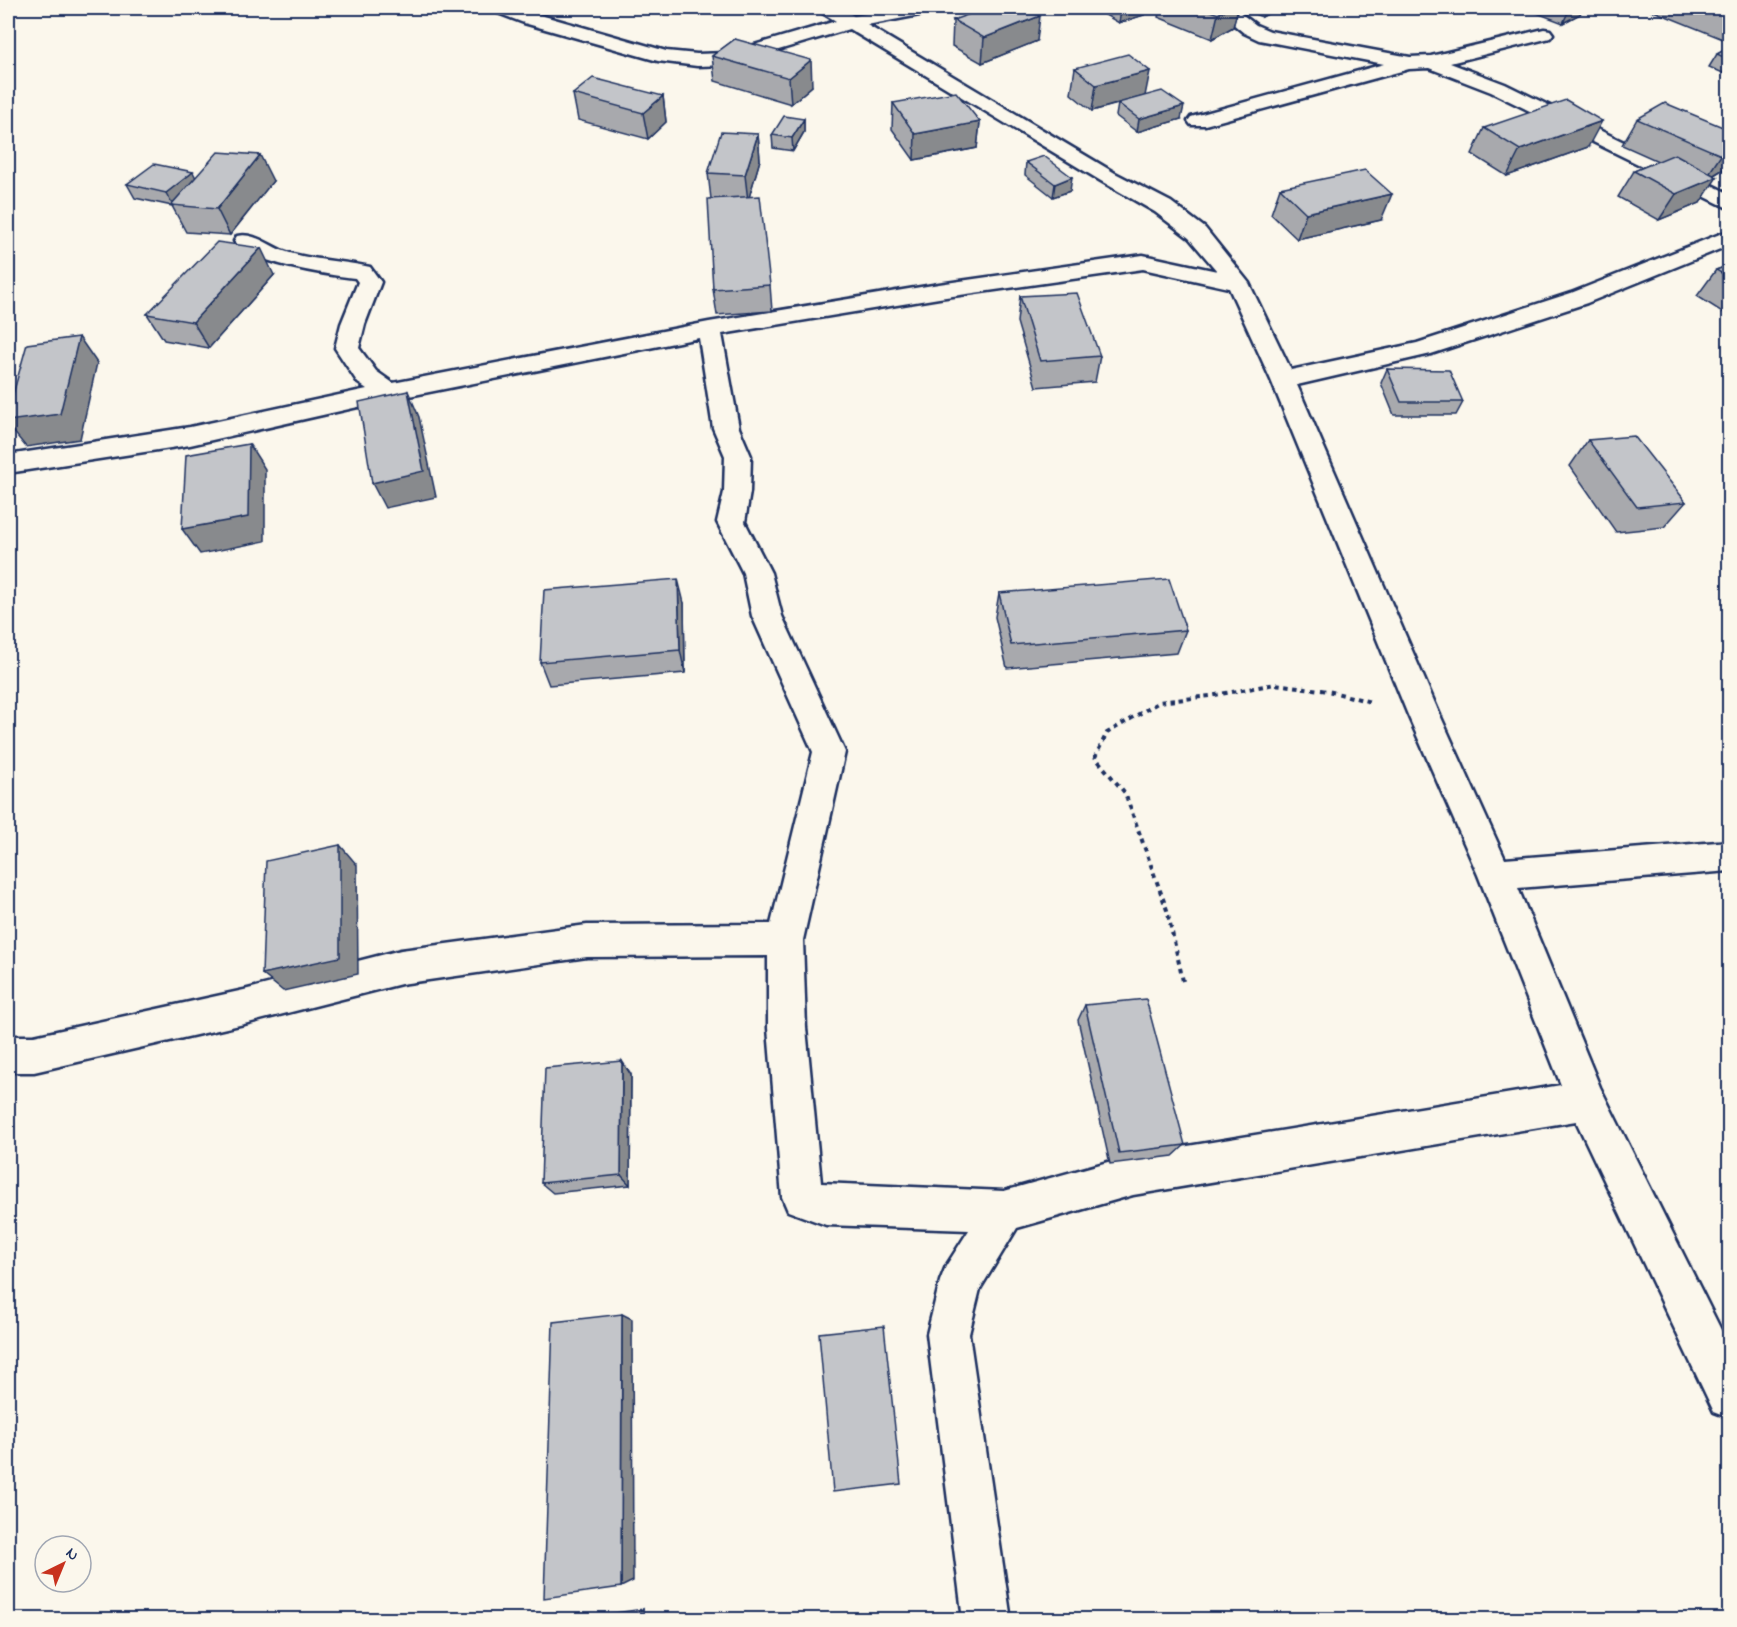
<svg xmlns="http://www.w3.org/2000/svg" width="1737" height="1627" viewBox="0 0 1737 1627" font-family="'Indie Flower',sans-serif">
<rect width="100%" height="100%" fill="#fbf7ec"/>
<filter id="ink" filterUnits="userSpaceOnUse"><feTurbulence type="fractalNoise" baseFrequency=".0167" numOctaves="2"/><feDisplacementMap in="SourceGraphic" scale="12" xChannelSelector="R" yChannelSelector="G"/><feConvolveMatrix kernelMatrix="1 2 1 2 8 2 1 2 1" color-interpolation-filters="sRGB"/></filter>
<g filter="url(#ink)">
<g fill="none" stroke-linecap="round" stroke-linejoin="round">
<g stroke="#1b2f5e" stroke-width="5">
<g id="minor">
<path d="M492 8H516L666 51 697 54 727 53 836 21 821 12 818 8H839L854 16 903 8H939L936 12 930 13 867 25 1115 173 1171 202 1205 228 1249 283 1291 370 1417 343 1571 293 1730 230V245L1587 303 1431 354 1297 385 1440 715 1505 859 1730 841V871L1518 888 1600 1087 1730 1348V1418L1714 1412 1576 1121 1133 1195 1017 1228 980 1289 969 1334 1011 1620H963L927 1334 940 1281 946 1266 969 1230 826 1225 788 1211 782 1197 768 1028V956L587 957 401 984 244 1024 34 1072H8V1036H34L244 990 401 950 587 925 771 924 813 752 752 616 743 573 717 522 724 492 725 456 713 428 699 338 389 400 190 445 8 473V455L190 427 367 389 358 383 335 348 341 324 358 282 355 278C328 275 249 263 234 241L237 236C253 232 267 244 281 250 310 261 341 260 370 267L381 282 365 324 359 348 376 371 393 383 709 322 939 284 1143 255 1217 271 1189 238 1155 212 1101 181 849 29 728 65 697 66 658 61 524 23 495 12ZM1143 269 1229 288 1271 380 1408 715 1478 875 1561 1085 1133 1155 1004 1191 821 1183 806 1028 803 940 845 752 782 616 771 573 745 522 750 492 751 456 739 428 722 334 939 298Z"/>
<path d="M1214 8H1234L1256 25 1270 31 1410 57 1431 56 1544 29 1550 30 1553 34 1550 38 1450 63 1505 84 1730 194V209L1491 92 1429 68 1409 69 1205 125H1191L1188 121 1191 117 1384 64 1259 40 1244 33Z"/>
</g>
</g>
<path stroke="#1b2f5e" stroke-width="4" stroke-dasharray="4.5 4.5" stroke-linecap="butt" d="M1183 981 1167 910 1125 793 1095 757 1107 733 1159 702 1210 696 1275 684 1328 691 1371 702"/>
<use href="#minor" fill="#fbf7ec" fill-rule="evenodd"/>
</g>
<g fill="#a8a9ad" stroke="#1b2f5e" stroke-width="1.5">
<path d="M1093 8H1146L1144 15 1119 23Z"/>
<path d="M1160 8H1279L1262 17 1238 8 1233 27 1212 39 1158 17Z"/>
<path d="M1524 8H1583L1580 14 1563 23Z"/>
<path d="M1646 8H1730V42Z"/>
<path d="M953 20 1037 41 982 63 952 46Z"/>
<path d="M735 39 812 86 791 104 715 81 712 56Z"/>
<path d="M1730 47V76L1709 67 1717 54Z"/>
<path d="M1075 68 1145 96 1181 119 1137 132 1116 116 1118 104 1092 111 1071 94Z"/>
<path d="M573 94 663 96 666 122 648 139 578 120Z"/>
<path d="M893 103 980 122 977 148 914 160 892 129Z"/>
<path d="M804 119V132L793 151 773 148 772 135Z"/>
<path d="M1637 119 1730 130V165L1714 175 1700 203 1659 220 1618 197 1634 171 1658 161 1622 145Z"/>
<path d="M1484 128 1588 147 1507 176 1472 154Z"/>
<path d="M758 134 760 160 749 197 770 285 772 311 717 315 713 289 711 199 708 173Z"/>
<path d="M1026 162 1070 191 1053 197 1025 175Z"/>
<path d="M196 177 273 181 230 235 186 232 172 206 135 198 127 184Z"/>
<path d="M1280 188 1381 220 1297 239 1271 214Z"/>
<path d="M1730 265V317L1697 296 1716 270Z"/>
<path d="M274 275 209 348 164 340 147 314Z"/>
<path d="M1020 296 1100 356 1095 382 1036 387 1017 322Z"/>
<path d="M1387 369 1463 402 1456 415H1394L1381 383Z"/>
<path d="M1588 440 1686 502 1664 527 1616 532 1570 466Z"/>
<path d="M999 593 1186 630 1177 653 1007 668 995 617Z"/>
<path d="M684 603 685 673 549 685 540 662Z"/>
<path d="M1085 1005 1185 1145 1173 1156 1110 1164 1078 1020Z"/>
<path d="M631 1075 630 1185 553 1193 541 1183Z"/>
<path d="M643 1609V1620H564Z"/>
</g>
<g fill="#888a8d" stroke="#1b2f5e" stroke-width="1.5">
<path d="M1131 8H1146L1144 15 1119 23 1121 11Z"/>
<path d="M1229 8H1238L1233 27 1212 39 1218 14Z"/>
<path d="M1265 8H1279L1262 17Z"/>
<path d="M1574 8H1583L1580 14 1563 23 1569 10Z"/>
<path d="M1040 16 1037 41 982 63 984 38Z"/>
<path d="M811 60 812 86 791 104 789 78Z"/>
<path d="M1150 71 1145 96 1092 111 1096 85Z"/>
<path d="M663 96 666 122 648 139 643 113Z"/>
<path d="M1184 106 1181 119 1137 132 1139 119Z"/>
<path d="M804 119V132L793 151 792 138Z"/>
<path d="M1602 121 1588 147 1507 176 1520 150Z"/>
<path d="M980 122 977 148 914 160 915 134Z"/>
<path d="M758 134 760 160 748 201 745 175Z"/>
<path d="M1730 150V165L1704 181 1721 155Z"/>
<path d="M260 155 273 181 230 235 217 209Z"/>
<path d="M193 172 200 186 173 206 166 193Z"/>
<path d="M1072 177 1070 191 1053 197 1055 184Z"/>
<path d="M1717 177 1700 203 1659 220 1676 194Z"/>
<path d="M1392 194 1381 220 1297 239 1306 213Z"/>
<path d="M261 248 274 275 209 348 193 322Z"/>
<path d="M79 337 97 363 80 439 26 447 8 425V421Z"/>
<path d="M408 391 419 417 436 497 385 508 372 483Z"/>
<path d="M249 444 265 469V541L200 554 182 529Z"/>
<path d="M678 579 684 603 685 673 680 650Z"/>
<path d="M340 845 357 865 358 974 283 991 262 974Z"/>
<path d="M622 1061 631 1075 630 1185 621 1175Z"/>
<path d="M622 1314 632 1319 633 1581 621 1587Z"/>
<path d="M643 1609V1620H632V1617Z"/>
</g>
<g fill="#c3c5c9" stroke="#1b2f5e" stroke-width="1.5">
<path d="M987 8H1024L1040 16 984 38 953 20Z"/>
<path d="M1116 8H1131L1121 11Z"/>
<path d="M1202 8H1229L1218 14Z"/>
<path d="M1561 8H1574L1569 10Z"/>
<path d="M735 39 811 60 789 78 712 56Z"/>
<path d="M1730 47V60L1717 54Z"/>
<path d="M1128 54 1150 71 1096 85 1075 68Z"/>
<path d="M593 78 663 96 643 113 573 94Z"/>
<path d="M1162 91 1184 106 1139 119 1118 103Z"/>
<path d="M956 92 980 122 915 134 893 103Z"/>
<path d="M1566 100 1602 121 1520 150 1484 128Z"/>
<path d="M1665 103 1730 130V150L1721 155 1637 119Z"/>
<path d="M784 116 804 119 792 138 772 135Z"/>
<path d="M721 132 758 134 745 175 708 173Z"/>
<path d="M218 152 260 155 217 209 171 205Z"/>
<path d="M1675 154 1717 177 1676 194 1634 171Z"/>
<path d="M1044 156 1072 177 1055 184 1026 162Z"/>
<path d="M154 164 193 172 166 193 127 184Z"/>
<path d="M1365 170 1392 194 1306 213 1280 188Z"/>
<path d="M760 196 770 285 713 289 708 199Z"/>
<path d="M217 242 261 248 193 322 147 314Z"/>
<path d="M1730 265V278L1716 270Z"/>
<path d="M1077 293 1100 356 1040 361 1020 296Z"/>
<path d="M79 337 60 414 8 421V412L27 344Z"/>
<path d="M1387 369 1449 370 1463 402H1401Z"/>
<path d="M408 391 424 471 372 483 359 402Z"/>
<path d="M1634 436 1686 502 1637 507 1588 440Z"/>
<path d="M249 444 248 517 182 529 186 455Z"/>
<path d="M678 579 680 650 540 662 544 590Z"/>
<path d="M1169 579 1186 630 1011 645 999 593Z"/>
<path d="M340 845V957L262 974 266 861Z"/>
<path d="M1146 999 1185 1145 1119 1153 1085 1005Z"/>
<path d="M622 1061 621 1175 541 1183 545 1068Z"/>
<path d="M622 1314 621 1587 544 1598 553 1322Z"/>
<path d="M884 1326 901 1484 833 1492 819 1333Z"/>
<path d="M632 1617V1620H614Z"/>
</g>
</g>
<rect width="1737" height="1627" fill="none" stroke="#fbf7ec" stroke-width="30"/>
<rect x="15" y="15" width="1707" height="1597" fill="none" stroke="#1b2f5e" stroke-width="2" filter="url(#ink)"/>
<g transform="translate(63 1564) rotate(43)"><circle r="28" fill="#fbf7ec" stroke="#a1a7b3" stroke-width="1.5"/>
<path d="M0-4.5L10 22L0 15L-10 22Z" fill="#c8321e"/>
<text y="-9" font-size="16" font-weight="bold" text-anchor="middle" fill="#1b2f5e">N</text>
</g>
</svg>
